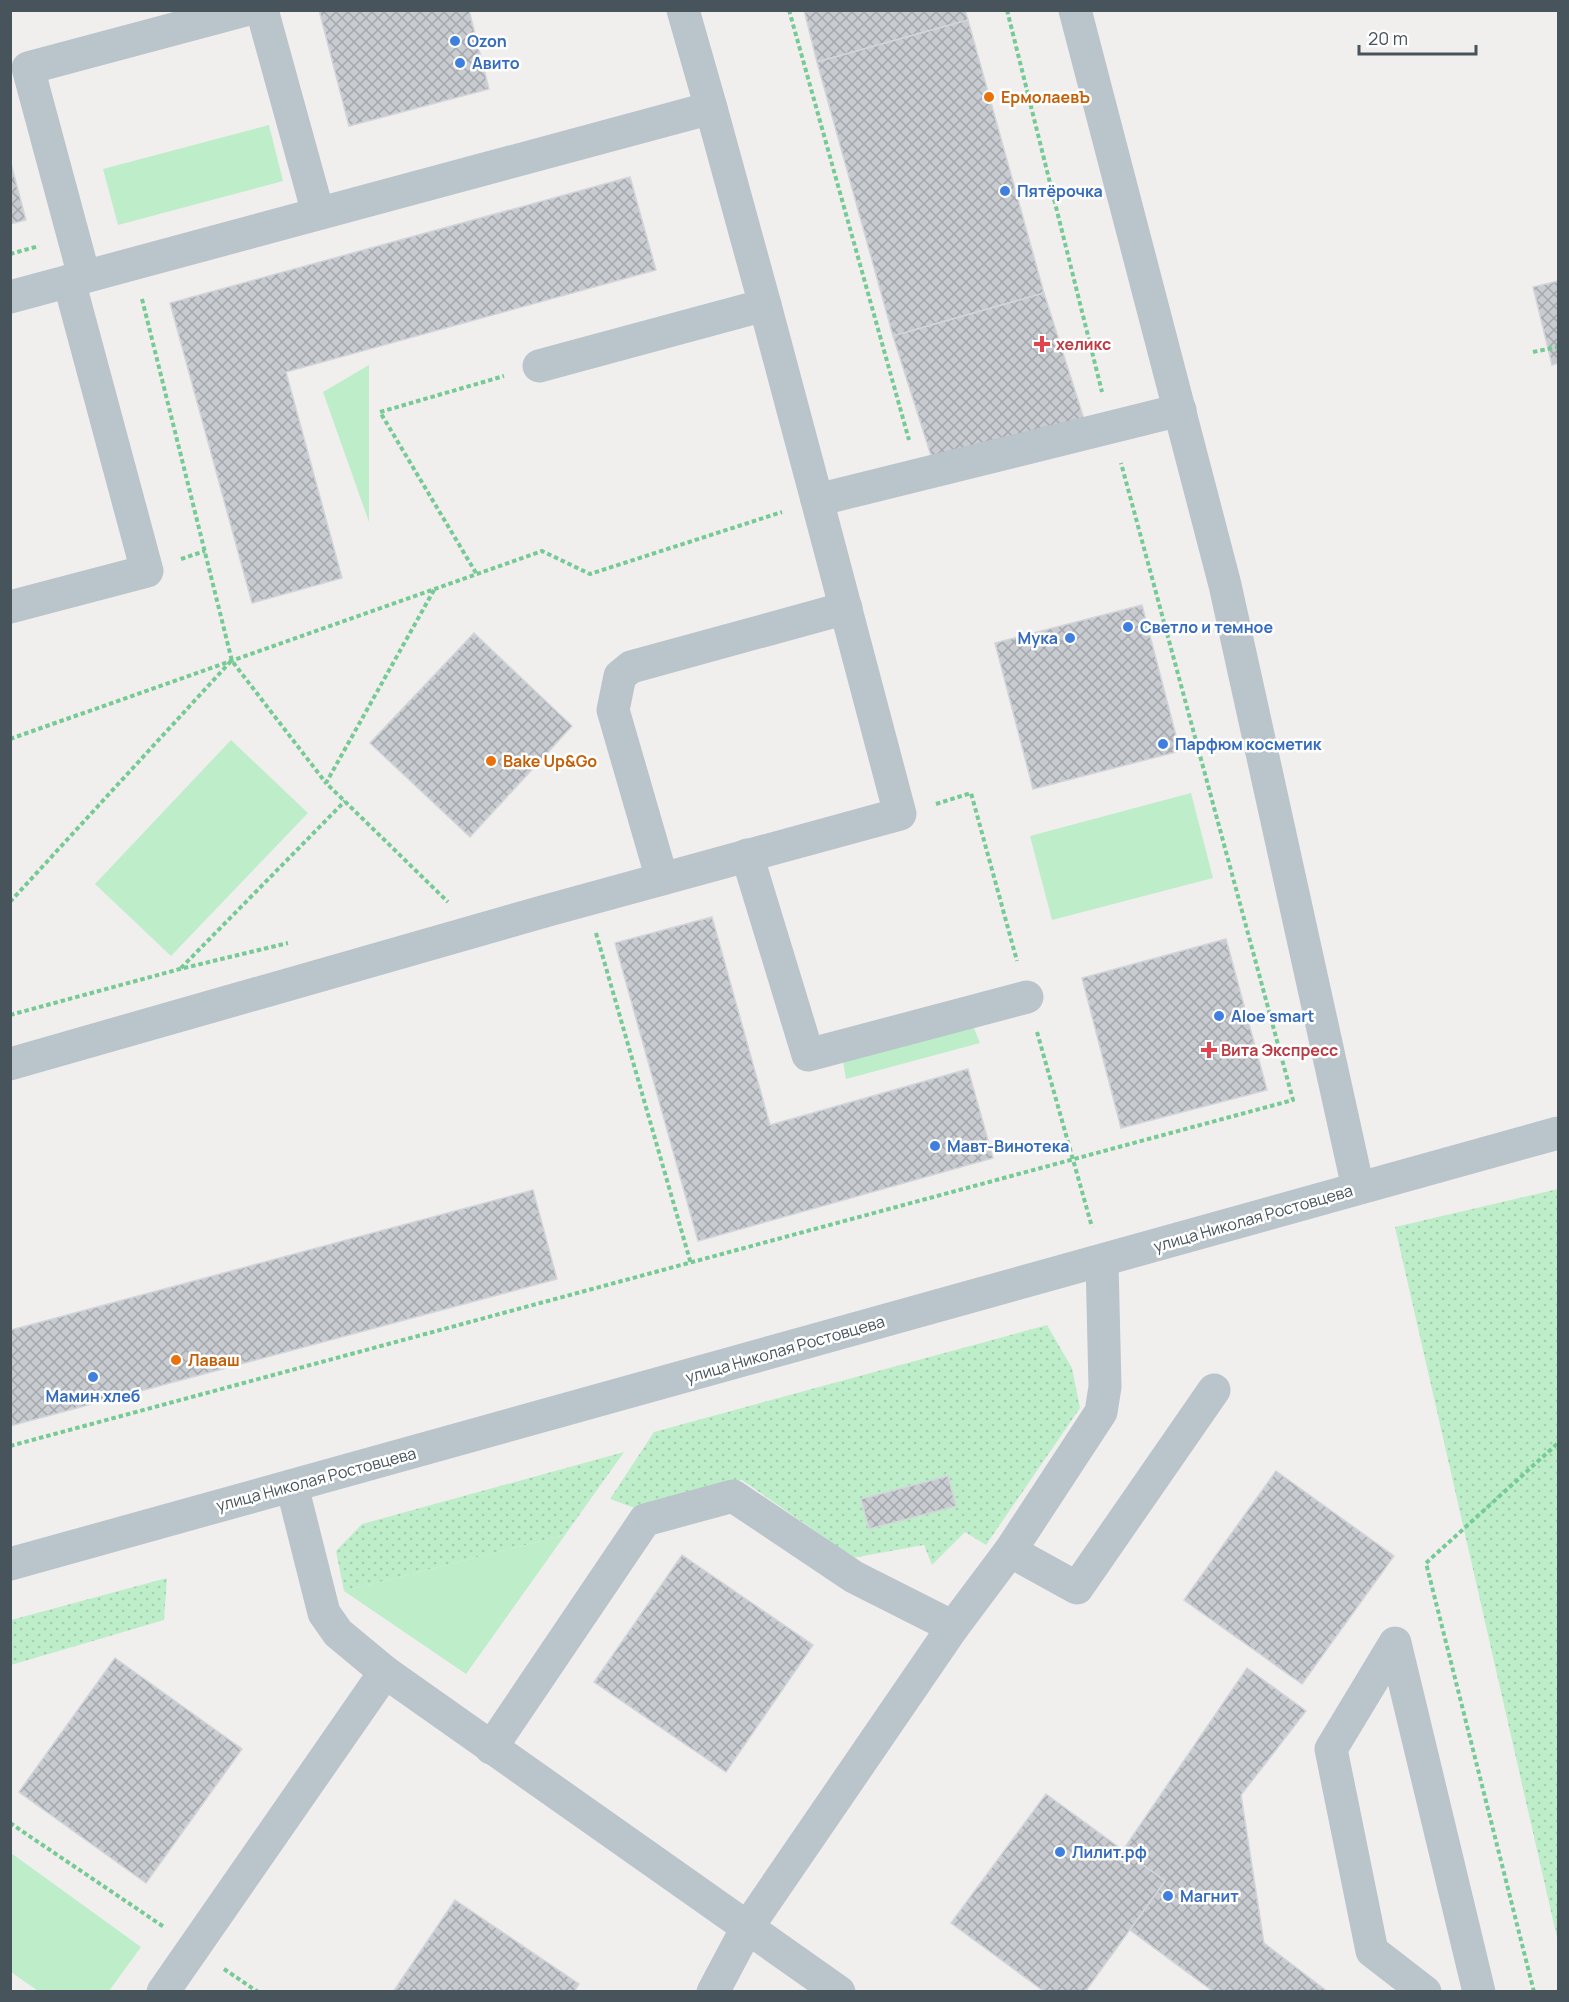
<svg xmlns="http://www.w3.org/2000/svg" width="1569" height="2002" viewBox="0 0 1569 2002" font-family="Manrope,sans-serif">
<defs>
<pattern id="grass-dots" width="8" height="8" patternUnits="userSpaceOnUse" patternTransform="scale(1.5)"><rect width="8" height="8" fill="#bdeec9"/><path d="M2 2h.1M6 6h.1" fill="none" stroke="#a4ceaf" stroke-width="1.8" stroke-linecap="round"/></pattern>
<pattern id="building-cross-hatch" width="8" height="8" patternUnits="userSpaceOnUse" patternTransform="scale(1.5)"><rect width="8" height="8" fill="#c8ccd1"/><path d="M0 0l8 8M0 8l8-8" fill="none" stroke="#a4a8ad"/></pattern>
</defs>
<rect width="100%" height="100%" fill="#f1eeee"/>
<g fill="url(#grass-dots)">
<path d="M1558 1189V1942L1395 1227Z"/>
<path d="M1047 1325 1072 1368 1080 1408 986 1545 965 1532 932 1565 924 1545 841 1560 831 1542 742 1480 643 1511 610 1499 654 1432Z"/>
<path d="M624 1452 565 1535 344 1591 336 1551 362 1524Z"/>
<path d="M167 1578 164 1620 11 1665V1620Z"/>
</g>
<g fill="#bdeec9">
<path d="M269 125 283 181 118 225 103 169Z"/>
<path d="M369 365V522L323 392Z"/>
<path d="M231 740 308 813 171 956 95 884Z"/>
<path d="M1191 793 1213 878 1052 920 1030 836Z"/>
<path d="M971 1021 980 1043 846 1079 842 1055Z"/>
<path d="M565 1535 466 1674 344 1591Z"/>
<path d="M11 1853 141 1947 109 1991H38L11 1972Z"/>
</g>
<g fill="url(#building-cross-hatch)" stroke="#d2d5da" stroke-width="1.5">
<path d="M319 10H469L489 89 349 126Z"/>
<path d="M804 10H965L968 20 817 62Z"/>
<path d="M968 20 1044 293 893 336 817 62Z"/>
<path d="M10 160 26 220 10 224Z"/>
<path d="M630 177 656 270 286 372 342 578 252 603 170 303Z"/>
<path d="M1558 281V363L1552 365 1533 287Z"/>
<path d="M1044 293 1084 419 933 462 893 336Z"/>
<path d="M1142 605 1180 751 1033 789 995 643Z"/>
<path d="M474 633 572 726 470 837 370 743Z"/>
<path d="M712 917 770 1125 968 1069 993 1158 698 1241 615 943Z"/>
<path d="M1226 939 1267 1090 1121 1128 1082 978Z"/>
<path d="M533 1190 557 1279 10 1426V1328L11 1330Z"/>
<path d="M1276 1471 1394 1556 1302 1684 1184 1600Z"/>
<path d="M948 1476 956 1506 869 1529 861 1499Z"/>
<path d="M682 1555 813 1645 726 1772 594 1682Z"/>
<path d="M115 1658 242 1749 146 1883 19 1792Z"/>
<path d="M1247 1668 1306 1711 1241 1795 1264 1943 1328 1992H1214L1130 1930 1165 1881 1123 1850Z"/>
<path d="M1046 1794 1165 1881 1085 1992H1045L951 1923Z"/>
<path d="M455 1900 579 1984 574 1992H393Z"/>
</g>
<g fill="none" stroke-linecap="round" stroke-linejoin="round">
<g stroke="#76cb94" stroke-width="4" stroke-dasharray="4.5 3" stroke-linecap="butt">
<path d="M789 10 909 440"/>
<path d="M1007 10 1102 392"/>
<path d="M10 254 39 246"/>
<path d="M142 299 232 661 326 783"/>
<path d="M1533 352 1558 347"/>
<path d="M181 559 205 551"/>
<path d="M476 573 380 412 504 376"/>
<path d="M434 590 326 783 448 902"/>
<path d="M10 739 542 551 590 574 782 512"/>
<path d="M936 804 971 793 1017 961"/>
<path d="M10 902 231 661"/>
<path d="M596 933 691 1264"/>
<path d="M181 968 345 801"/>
<path d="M10 1015 180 969 288 943"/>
<path d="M1037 1032 1092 1227"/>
<path d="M10 1446 1293 1100 1121 463"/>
<path d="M10 1823 164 1927"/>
<path d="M224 1969 258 1992"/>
<path d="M1534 1992 1426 1563 1558 1443"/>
</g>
<g stroke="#bac5cb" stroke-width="33">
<path d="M262 10 318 213"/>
<path d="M1075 10 1225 585 1358 1188"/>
<path d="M84 276 28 68 245 10"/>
<path d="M10 297 711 108 683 10"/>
<path d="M765 305 817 500"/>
<path d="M539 366 765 305 711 108"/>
<path d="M10 607 147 571 69 281"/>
<path d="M747 855 808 1055 1027 997"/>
<path d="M662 879 613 710 620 676 631 667 846 608"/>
<path d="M10 1064 549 910 900 814 817 500 1180 410"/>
<path d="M292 1486 324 1613 338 1633 385 1672 839 1992"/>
<path d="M1010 1551 1077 1588 1214 1390"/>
<path d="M10 1564 1558 1133"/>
<path d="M491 1748 645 1520 733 1496 854 1577 953 1627"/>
<path d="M163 1992 385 1672"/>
<path d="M713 1992 747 1928 953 1627 1010 1551 1101 1412 1105 1387 1102 1261"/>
<path d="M1425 1992 1372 1951 1331 1749 1395 1643 1479 1992"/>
</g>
</g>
<g fill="#3f7fe0" stroke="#fff" stroke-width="2">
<circle cx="455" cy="41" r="6"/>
<circle cx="460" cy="63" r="6"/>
<circle cx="1005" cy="191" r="6"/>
<circle cx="1128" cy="627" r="6"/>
<circle cx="1070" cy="638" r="6"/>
<circle cx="1163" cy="744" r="6"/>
<circle cx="1219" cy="1016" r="6"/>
<circle cx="935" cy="1146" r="6"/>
<circle cx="93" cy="1377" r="6"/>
<circle cx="1060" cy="1852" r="6"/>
<circle cx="1168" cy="1896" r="6"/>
</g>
<g fill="#e8710a" stroke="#fff" stroke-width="2">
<circle cx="989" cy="97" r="6"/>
<circle cx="491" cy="761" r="6"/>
<circle cx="176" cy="1360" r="6"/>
</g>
<g fill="#e0444e" stroke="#fff" stroke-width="2">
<path d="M1039 335h6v6h6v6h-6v6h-6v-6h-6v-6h6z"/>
<path d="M1206 1041h6v6h6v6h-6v6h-6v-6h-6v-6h6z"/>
</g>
<g text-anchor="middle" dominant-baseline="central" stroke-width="5" stroke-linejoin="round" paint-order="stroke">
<g font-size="16" font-weight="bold" fill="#366cbe" stroke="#fff" text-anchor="start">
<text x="467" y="41">Ozon</text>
<text x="472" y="63">Авито</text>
<text x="1017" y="191">Пятёрочка</text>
<text x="1140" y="627">Светло и темное</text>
<text x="1058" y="638" text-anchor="end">Мука</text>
<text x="1175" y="744">Парфюм косметик</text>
<text x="1231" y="1016">Aloe smart</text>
<text x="947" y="1146">Мавт-Винотека</text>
<text x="93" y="1396" text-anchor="middle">Мамин хлеб</text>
<text x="1072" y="1852">Лилит.рф</text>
<text x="1180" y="1896">Магнит</text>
</g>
<g font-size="16" font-weight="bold" fill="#c56008" stroke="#fff" text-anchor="start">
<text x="1001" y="97">ЕрмолаевЪ</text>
<text x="503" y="761">Bake Up&amp;Go</text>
<text x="188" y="1360">Лаваш</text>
</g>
<g font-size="16" font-weight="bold" fill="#be3a42" stroke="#fff" text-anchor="start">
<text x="1056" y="344">хеликс</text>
<text x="1221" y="1050">Вита Экспресс</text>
</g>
<g font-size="16" fill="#47545b" stroke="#fff">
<text transform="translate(1253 1218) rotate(-16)">улица Николая Ростовцева</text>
<text transform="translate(785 1349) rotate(-16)">улица Николая Ростовцева</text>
<text transform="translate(316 1479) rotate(-15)">улица Николая Ростовцева</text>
</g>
</g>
<rect width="1569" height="2002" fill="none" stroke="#47545b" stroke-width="24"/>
<path d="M1359 45v9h117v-9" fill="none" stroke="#47545b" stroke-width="3"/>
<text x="1368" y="45" font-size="18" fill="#47545b" stroke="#ffffff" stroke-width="4.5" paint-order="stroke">20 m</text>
</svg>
